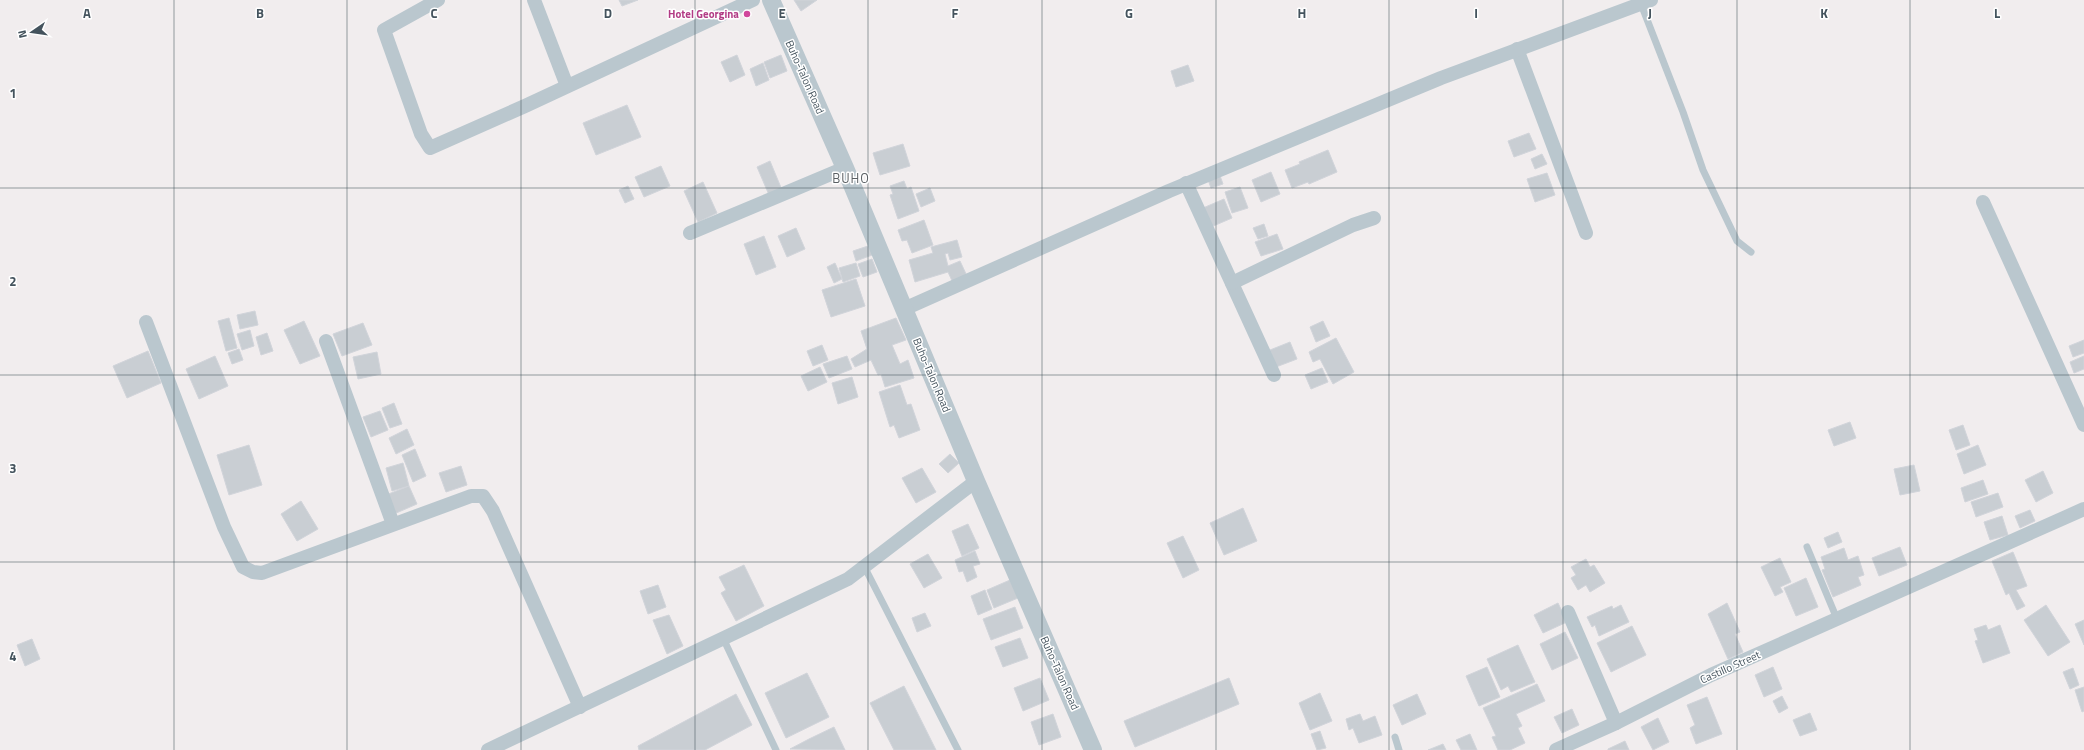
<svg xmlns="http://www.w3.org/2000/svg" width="2084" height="750" viewBox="0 0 2084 750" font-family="'Titillium Web',sans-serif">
<rect width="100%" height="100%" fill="#f1edee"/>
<g fill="#c9ced3" stroke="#d1d4da">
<path d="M619 0H638L622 6Z"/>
<path d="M794 0H817L801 11Z"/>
<path d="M737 55 745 75 730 82 721 62Z"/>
<path d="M781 55 787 71 770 78 764 62Z"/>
<path d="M763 63 769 80 756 86 750 69Z"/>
<path d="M1188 65 1194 81 1176 87 1171 71Z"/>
<path d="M627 105 641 137 596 155 583 123Z"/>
<path d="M1529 133 1536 149 1514 157 1508 141Z"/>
<path d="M903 144 910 166 880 175 873 153Z"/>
<path d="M1328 150 1337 172 1309 184 1308 182 1292 188 1285 170 1300 164 1299 162Z"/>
<path d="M1542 154 1547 164 1535 169 1531 159Z"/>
<path d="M770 161 782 190 769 195 757 167Z"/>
<path d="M661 166 670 186 644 197 635 177Z"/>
<path d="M1271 172 1280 194 1261 202 1252 180Z"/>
<path d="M1219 173 1223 184 1211 188 1207 177Z"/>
<path d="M1547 173 1555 195 1535 202 1527 179Z"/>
<path d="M904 181 907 189 911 187 919 211 898 219 890 195 893 194 890 186Z"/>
<path d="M703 182 717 213 698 222 684 191Z"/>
<path d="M628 186 634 199 625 203 619 190Z"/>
<path d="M1240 187 1248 208 1232 213 1225 192Z"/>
<path d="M930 188 935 201 921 207 916 194Z"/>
<path d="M1224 199 1232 218 1211 227 1203 208Z"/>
<path d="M924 220 933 245 912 253 907 240 902 241 898 230Z"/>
<path d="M1264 224 1268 236 1258 239 1253 228Z"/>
<path d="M796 228 805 249 787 257 778 236Z"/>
<path d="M1277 234 1283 249 1261 256 1255 242Z"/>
<path d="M764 236 776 267 756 275 744 244Z"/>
<path d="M957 240 962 257 950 260 948 253 945 254 948 266 960 261 967 276 953 283 948 272 915 282 909 260 933 253 931 247Z"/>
<path d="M871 245 875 254 856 261 853 251Z"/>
<path d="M872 259 877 272 863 277 858 264Z"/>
<path d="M835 263 842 279 834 283 827 267Z"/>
<path d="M856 263 860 276 843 282 839 268Z"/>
<path d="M856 279 865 306 831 317 822 290Z"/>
<path d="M255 311 258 325 240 329 237 315Z"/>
<path d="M229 318 237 348 226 351 218 321Z"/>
<path d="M896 318 906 340 892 345 900 364 908 360 914 378 885 387 881 374 878 375 871 360 855 367 851 359 867 349 861 331Z"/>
<path d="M304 321 320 356 300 364 284 330Z"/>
<path d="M1323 321 1330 336 1316 342 1310 327Z"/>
<path d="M363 323 372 345 342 356 333 334Z"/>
<path d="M250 330 254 346 242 350 237 334Z"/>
<path d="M267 333 273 351 261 355 256 337Z"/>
<path d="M1336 338 1354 372 1333 384 1320 359 1313 362 1309 352Z"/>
<path d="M2084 340V353L2073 357 2069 346Z"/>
<path d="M1290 342 1297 359 1276 367 1270 350Z"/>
<path d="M822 345 828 360 813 366 807 351Z"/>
<path d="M239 349 243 360 232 364 228 353Z"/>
<path d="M148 351 161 383 127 398 113 366Z"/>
<path d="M377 352 381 374 358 379 353 357Z"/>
<path d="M215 356 228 386 199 399 186 369Z"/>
<path d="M847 356 852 369 829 378 823 364Z"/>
<path d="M2084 356V369L2074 373 2070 362Z"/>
<path d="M820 367 827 382 808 391 801 376Z"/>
<path d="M1322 368 1328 382 1311 389 1305 375Z"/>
<path d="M852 377 858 397 838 404 832 383Z"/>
<path d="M900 385 907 405 911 404 920 430 899 438 894 425 890 427 879 392Z"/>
<path d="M394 403 402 424 390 428 382 408Z"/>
<path d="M380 411 388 430 371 437 363 417Z"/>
<path d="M1850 422 1856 438 1834 446 1828 430Z"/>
<path d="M1963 425 1970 445 1956 450 1949 430Z"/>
<path d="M407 429 414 445 396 454 389 438Z"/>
<path d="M249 445 262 485 229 495 217 455Z"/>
<path d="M1978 445 1986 465 1964 474 1957 454Z"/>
<path d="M415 449 426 476 413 482 402 455Z"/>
<path d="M950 454 959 463 948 473 939 464Z"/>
<path d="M403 463 409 486 392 491 386 468Z"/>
<path d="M1914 465 1920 491 1900 495 1894 469Z"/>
<path d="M461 466 467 485 446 492 439 473Z"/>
<path d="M922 468 936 492 916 503 902 478Z"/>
<path d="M2043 471 2053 493 2036 502 2025 480Z"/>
<path d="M1983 480 1988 494 1965 502 1961 488Z"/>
<path d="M409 486 417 504 394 514 386 495Z"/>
<path d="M1998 493 2003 507 1976 517 1971 502Z"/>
<path d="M301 501 318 529 297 541 281 514Z"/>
<path d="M1243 508 1257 541 1224 555 1210 523Z"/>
<path d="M2030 510 2035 521 2020 528 2015 516Z"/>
<path d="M2002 516 2008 535 1990 540 1984 522Z"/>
<path d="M968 524 979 548 962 556 952 531Z"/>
<path d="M1838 532 1842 542 1828 548 1824 538Z"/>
<path d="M1183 536 1199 570 1183 578 1167 543Z"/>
<path d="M1900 547 1907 565 1879 576 1872 558Z"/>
<path d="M1844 548 1848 560 1858 556 1864 575 1858 577 1861 585 1833 597 1822 570 1825 569 1821 557Z"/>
<path d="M975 551 980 564 973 566 977 577 967 582 963 571 959 572 955 560Z"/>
<path d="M2013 552 2027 586 2016 590 2025 606 2017 610 2009 593 2006 595 1992 561Z"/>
<path d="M928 554 942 578 924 588 910 564Z"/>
<path d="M1780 558 1791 582 1780 587 1783 592 1775 596 1761 567Z"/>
<path d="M1586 559 1590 567 1594 565 1605 583 1590 592 1586 585 1578 590 1571 578 1576 575 1571 567Z"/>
<path d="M744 565 764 606 736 621 721 593 726 590 719 577Z"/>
<path d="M1806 578 1818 607 1796 616 1784 588Z"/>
<path d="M1010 580 1018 598 994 608 987 590Z"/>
<path d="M658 585 666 607 648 614 640 591Z"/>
<path d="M985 590 992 609 978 615 971 596Z"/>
<path d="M1558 603 1567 622 1543 633 1534 615Z"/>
<path d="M1727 603 1740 632 1735 634 1743 652 1728 659 1708 614Z"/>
<path d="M1621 605 1629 622 1599 636 1595 625 1592 627 1587 617 1612 606 1613 609Z"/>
<path d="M2046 605 2070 642 2048 656 2024 620Z"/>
<path d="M1015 607 1023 628 991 640 983 619Z"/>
<path d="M925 613 931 626 917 632 912 618Z"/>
<path d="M669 615 683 646 667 654 653 620Z"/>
<path d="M2084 620V645L2075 624Z"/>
<path d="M1986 625 1988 630 2000 625 2010 653 1983 663 1975 641 1978 640 1974 629Z"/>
<path d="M1632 626 1646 655 1611 672 1597 643Z"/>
<path d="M1565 632 1578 658 1552 670 1540 644Z"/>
<path d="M1020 638 1028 658 1003 667 995 647Z"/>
<path d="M32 639 40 659 25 666 17 645Z"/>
<path d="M1518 645 1535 682 1511 692 1508 686 1501 690 1487 659Z"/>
<path d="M1487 667 1500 697 1479 706 1466 676Z"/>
<path d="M1773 667 1782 689 1764 697 1755 675Z"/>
<path d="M2073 668 2079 685 2070 689 2063 672Z"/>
<path d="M807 673 829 717 786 738 765 693Z"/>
<path d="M1040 678 1049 700 1023 711 1014 688Z"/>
<path d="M1229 678 1239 704 1135 747 1124 721Z"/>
<path d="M1537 684 1545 701 1516 714 1522 726 1518 728 1525 743 1510 750H1498L1492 737 1496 736 1483 708Z"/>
<path d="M904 686 936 750H894L870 703Z"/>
<path d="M2084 687V711L2082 712 2075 690Z"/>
<path d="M1320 693 1332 721 1310 730 1299 703Z"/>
<path d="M736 694 752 725 705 750H639L638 746Z"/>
<path d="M1417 694 1426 714 1402 725 1393 705Z"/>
<path d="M1782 696 1788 708 1779 713 1773 701Z"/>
<path d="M1707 697 1722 734 1696 744 1690 728 1695 725 1687 705Z"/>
<path d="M1572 709 1579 725 1562 733 1554 717Z"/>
<path d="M1810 713 1817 730 1800 736 1793 720Z"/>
<path d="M1053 714 1061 737 1039 745 1031 722Z"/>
<path d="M1360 714 1363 721 1375 716 1382 735 1359 743 1353 728 1349 730 1346 719Z"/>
<path d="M1658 718 1669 742 1653 750 1641 727Z"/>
<path d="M834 727 845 750 790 749 809 739Z"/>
<path d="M1320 731 1326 748 1317 750 1311 734Z"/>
<path d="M1470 734 1477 750H1461L1456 740Z"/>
<path d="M1625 741 1629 750H1608V749Z"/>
<path d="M1443 744 1446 750H1428Z"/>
</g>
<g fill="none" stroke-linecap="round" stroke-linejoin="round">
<g stroke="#bac7ce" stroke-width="7">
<path d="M1641 4 1683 112 1703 170 1737 241 1751 252"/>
<path d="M1807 547 1837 619"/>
<path d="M865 568 958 750"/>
<path d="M723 638 776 750"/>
<path d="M1395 737 1399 750"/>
</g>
<g stroke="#bac7ce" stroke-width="14">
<path d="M438 0 384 30 421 134 430 148 525 106 753 0"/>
<path d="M534 0 567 86"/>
<path d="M1517 49 1586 233"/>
<path d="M1186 183 1274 375"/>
<path d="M1983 202 2084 425"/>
<path d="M690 233 845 168"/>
<path d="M1232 283 1353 225 1374 218"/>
<path d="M904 309 1169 191 1441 78 1651 0"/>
<path d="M146 322 224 527 243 567 253 572 262 573 471 496H483L493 511 580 707"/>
<path d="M326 341 393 524"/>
<path d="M1568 612 1616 723"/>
<path d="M488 750 848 579 976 481"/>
<path d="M1556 750 1616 723 1711 675 2084 509"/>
</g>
<path stroke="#bac7ce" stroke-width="18" d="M771 0 845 168 976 481 1093 750"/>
</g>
<path fill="none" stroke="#44535d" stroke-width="1" stroke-opacity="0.55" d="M174 0V750M347 0V750M521 0V750M695 0V750M868 0V750M1042 0V750M1216 0V750M1389 0V750M1563 0V750M1737 0V750M1910 0V750M0 188H2084M0 375H2084M0 562H2084"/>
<circle fill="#d1479c" stroke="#fff" stroke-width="1.5" cx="747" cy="14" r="4"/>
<g text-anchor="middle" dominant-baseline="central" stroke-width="3" stroke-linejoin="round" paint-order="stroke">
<g font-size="11" font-weight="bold" fill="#b23c85" stroke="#fff" text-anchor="end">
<text x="739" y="14">Hotel Georgina</text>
</g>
<g font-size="11" fill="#44535d" stroke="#fff">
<text transform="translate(805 77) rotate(66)">Buho-Talon Road</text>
<text transform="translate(932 375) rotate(67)">Buho-Talon Road</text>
<text transform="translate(1730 667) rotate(-24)">Castillo Street</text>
<text transform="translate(1060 673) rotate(66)">Buho-Talon Road</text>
</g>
<g font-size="13" letter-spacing="1" fill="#5a5f63" stroke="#fff">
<text x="851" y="178">BUHO</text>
</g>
</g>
<g font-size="13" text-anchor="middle" font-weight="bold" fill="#44535d" stroke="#fff" stroke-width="3" stroke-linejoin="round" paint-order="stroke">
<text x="87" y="18">A</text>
<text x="260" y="18">B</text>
<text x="434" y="18">C</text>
<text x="608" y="18">D</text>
<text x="782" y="18">E</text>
<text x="955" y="18">F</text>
<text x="1129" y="18">G</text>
<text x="1302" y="18">H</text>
<text x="1476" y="18">I</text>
<text x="1650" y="18">J</text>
<text x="1824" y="18">K</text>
<text x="1997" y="18">L</text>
<text x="13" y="98">1</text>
<text x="13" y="286">2</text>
<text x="13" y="473">3</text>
<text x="13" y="661">4</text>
</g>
<g transform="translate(32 32) rotate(257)" stroke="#ffffff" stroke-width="3" paint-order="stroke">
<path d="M0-3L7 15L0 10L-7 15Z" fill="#44535d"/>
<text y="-6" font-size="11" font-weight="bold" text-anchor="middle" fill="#44535d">N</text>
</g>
</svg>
